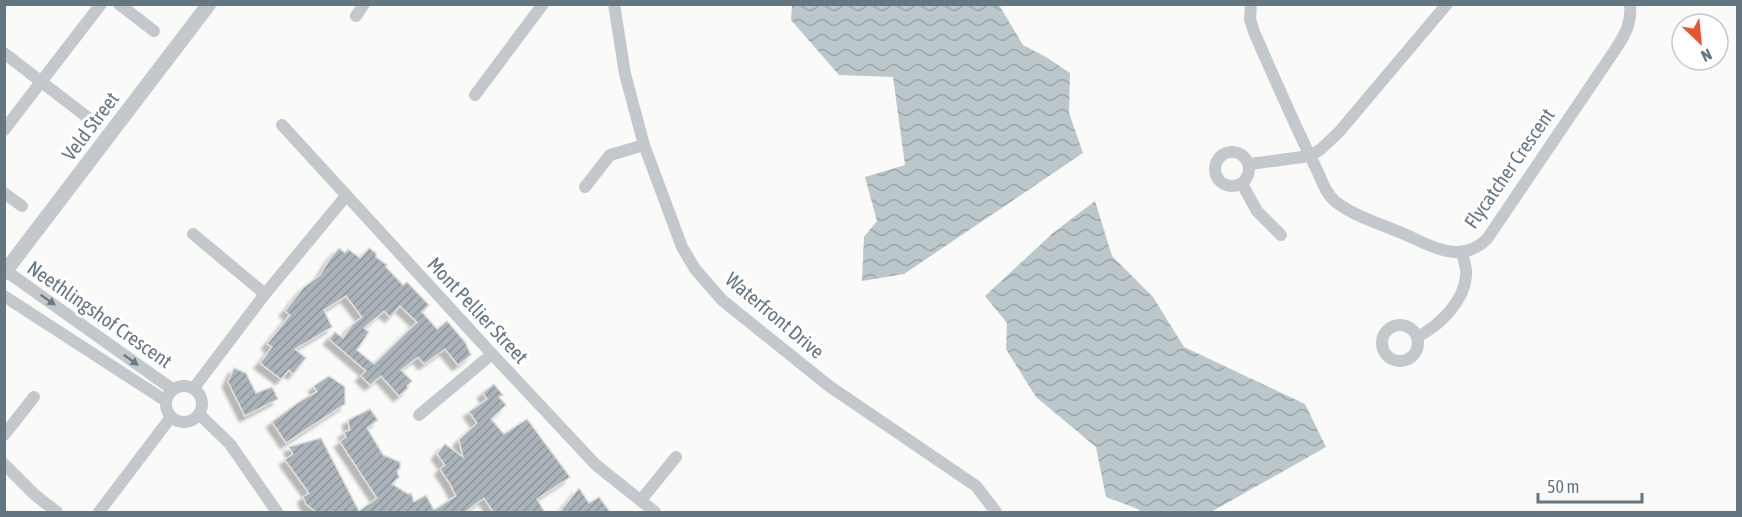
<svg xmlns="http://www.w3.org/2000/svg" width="1742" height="517" viewBox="0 0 1742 517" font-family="'Asap Condensed',sans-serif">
<defs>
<pattern id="water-waves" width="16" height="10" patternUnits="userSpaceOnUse" patternTransform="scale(1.5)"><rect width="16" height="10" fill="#bbc7cb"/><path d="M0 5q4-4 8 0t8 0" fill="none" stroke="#9ca6aa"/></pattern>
<pattern id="building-hatch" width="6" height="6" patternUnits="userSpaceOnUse" patternTransform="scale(1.5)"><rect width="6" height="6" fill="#aab3b9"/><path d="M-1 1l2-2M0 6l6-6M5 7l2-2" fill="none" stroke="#8e969c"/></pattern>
<filter id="shadow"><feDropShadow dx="-5.5" dy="5.5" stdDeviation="1.5" flood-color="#0004"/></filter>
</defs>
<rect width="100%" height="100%" fill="#fafaf8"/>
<g fill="url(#water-waves)">
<path d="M792 5H999L1023 45 1046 57 1070 73 1069 113 1083 153 904 274 862 281 864 237 877 221 865 177 905 165 893 77 839 75 791 20Z"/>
<path d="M1095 201 1112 256 1153 297 1184 347 1305 404 1326 447 1211 512H1141L1138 509 1106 497 1096 447 1036 397 1006 349 1007 323 985 296 1053 233Z"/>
</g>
<g fill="url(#building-hatch)" stroke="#dcdcda" stroke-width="1.5" fill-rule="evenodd" filter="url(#shadow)">
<path d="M339 248 345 253 348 249 360 258 369 248 376 253V257L387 265 386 267 403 285 407 282 429 305 422 312 437 329 447 321 465 342 471 355 458 365 445 349 424 364 418 357 401 370 412 381 407 386 408 388 399 396 381 376 370 385 361 376 366 371 329 339 335 332 343 338 352 325 362 317 346 296 324 310 332 327 295 349 306 358 293 374 289 370 281 379 260 363 272 347 267 344 290 315 285 311 303 288 320 275 329 260ZM400 306 417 322 374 364 357 350 369 332 364 328 384 311 390 317Z"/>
<path d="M234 368 246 373 256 393 272 387 278 399 245 416 228 382Z"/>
<path d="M329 376 345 387V404L286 443 272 422 302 400 317 392 314 386Z"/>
<path d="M494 384 503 395 499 397 506 405 491 419 504 434 527 419 570 477 537 499 545 513H494L484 498 464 513H317L306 504 303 497 309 493 285 460 293 454 289 447 321 438 359 511 377 498 340 442 346 437 344 432 350 430 348 420 370 409 378 420 367 428 383 455 400 462V468L397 471 399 477 392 484 408 494 411 493 414 502 426 495 434 510 456 496 450 484 440 469 445 465 437 454 445 444 463 457 459 440 477 423 469 412 487 399 483 393Z"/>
<path d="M579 488 589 503 599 497 611 513H559Z"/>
</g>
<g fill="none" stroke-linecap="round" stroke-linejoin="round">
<g stroke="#c3c8cc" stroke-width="12">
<path d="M119 4 154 31"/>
<path d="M614 4 625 74 644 145 682 247 695 269 722 300 829 386 976 486 996 512"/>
<path d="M1251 4 1250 19 1254 32C1274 77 1293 122 1315 166 1321 178 1325 193 1336 202 1356 218 1391 227 1415 239 1440 251 1464 261 1487 239L1615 50C1625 35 1632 23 1630 4"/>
<path d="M356 16 364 4"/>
<path d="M4 53 87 117"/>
<path d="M475 95 543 4"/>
<path d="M282 125 492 354 596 465 655 512"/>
<path d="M4 130 101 4"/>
<circle cx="1232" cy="169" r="17"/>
<path d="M1250 164 1310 156 1321 149 1339 132 1447 4"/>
<path d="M1242 184 1257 211 1281 235"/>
<path d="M585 187 610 155 644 145"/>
<path d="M4 193 22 206"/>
<path d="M193 234 265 294"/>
<path d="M6 271 172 389"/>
<path d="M4 296 166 401"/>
<circle cx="1400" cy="343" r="18"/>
<path d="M1417 337C1439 326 1464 302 1466 276 1467 269 1464 260 1462 253"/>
<circle cx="184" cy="404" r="18"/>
<path d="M194 388 265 294 346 196"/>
<path d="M199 414 230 444 277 512"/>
<path d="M419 415 492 354"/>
<path d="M4 435 34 397"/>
<path d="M4 464 35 495 57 512"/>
<path d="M641 500 676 457"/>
<path d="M99 512 171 417"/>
</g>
<path stroke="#c3c8cc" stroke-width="15" d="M4 273 209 4"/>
</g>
<defs><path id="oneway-solid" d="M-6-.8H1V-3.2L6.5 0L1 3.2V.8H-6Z" transform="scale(1.5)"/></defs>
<g fill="#6a7a87">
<use href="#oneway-solid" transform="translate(48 300) rotate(35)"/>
<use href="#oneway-solid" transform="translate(131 360) rotate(36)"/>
</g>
<g text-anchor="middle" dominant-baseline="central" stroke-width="6" stroke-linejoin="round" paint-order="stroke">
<g font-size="20" fill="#657683" stroke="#fff">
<text transform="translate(90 126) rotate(-53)">Veld Street</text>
<text transform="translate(1509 168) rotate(-55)">Flycatcher Crescent</text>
<text transform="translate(478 310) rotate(47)">Mont Pellier Street</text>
<text transform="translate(100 314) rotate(35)">Neethlingshof Crescent</text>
<text transform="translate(775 315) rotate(40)">Waterfront Drive</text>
</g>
</g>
<rect width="1742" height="517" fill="none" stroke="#657683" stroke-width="12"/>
<g transform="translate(1700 42) rotate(154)"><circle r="28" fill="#ffffff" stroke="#c1c8cd" stroke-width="1.5"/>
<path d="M0-4.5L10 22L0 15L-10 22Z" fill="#e4572e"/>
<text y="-9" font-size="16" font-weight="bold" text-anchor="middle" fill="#657683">N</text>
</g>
<path d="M1538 493v9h104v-9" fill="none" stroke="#657683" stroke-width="3"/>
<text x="1547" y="493" font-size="18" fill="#657683" stroke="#ffffff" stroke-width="4.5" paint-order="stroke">50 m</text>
</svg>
